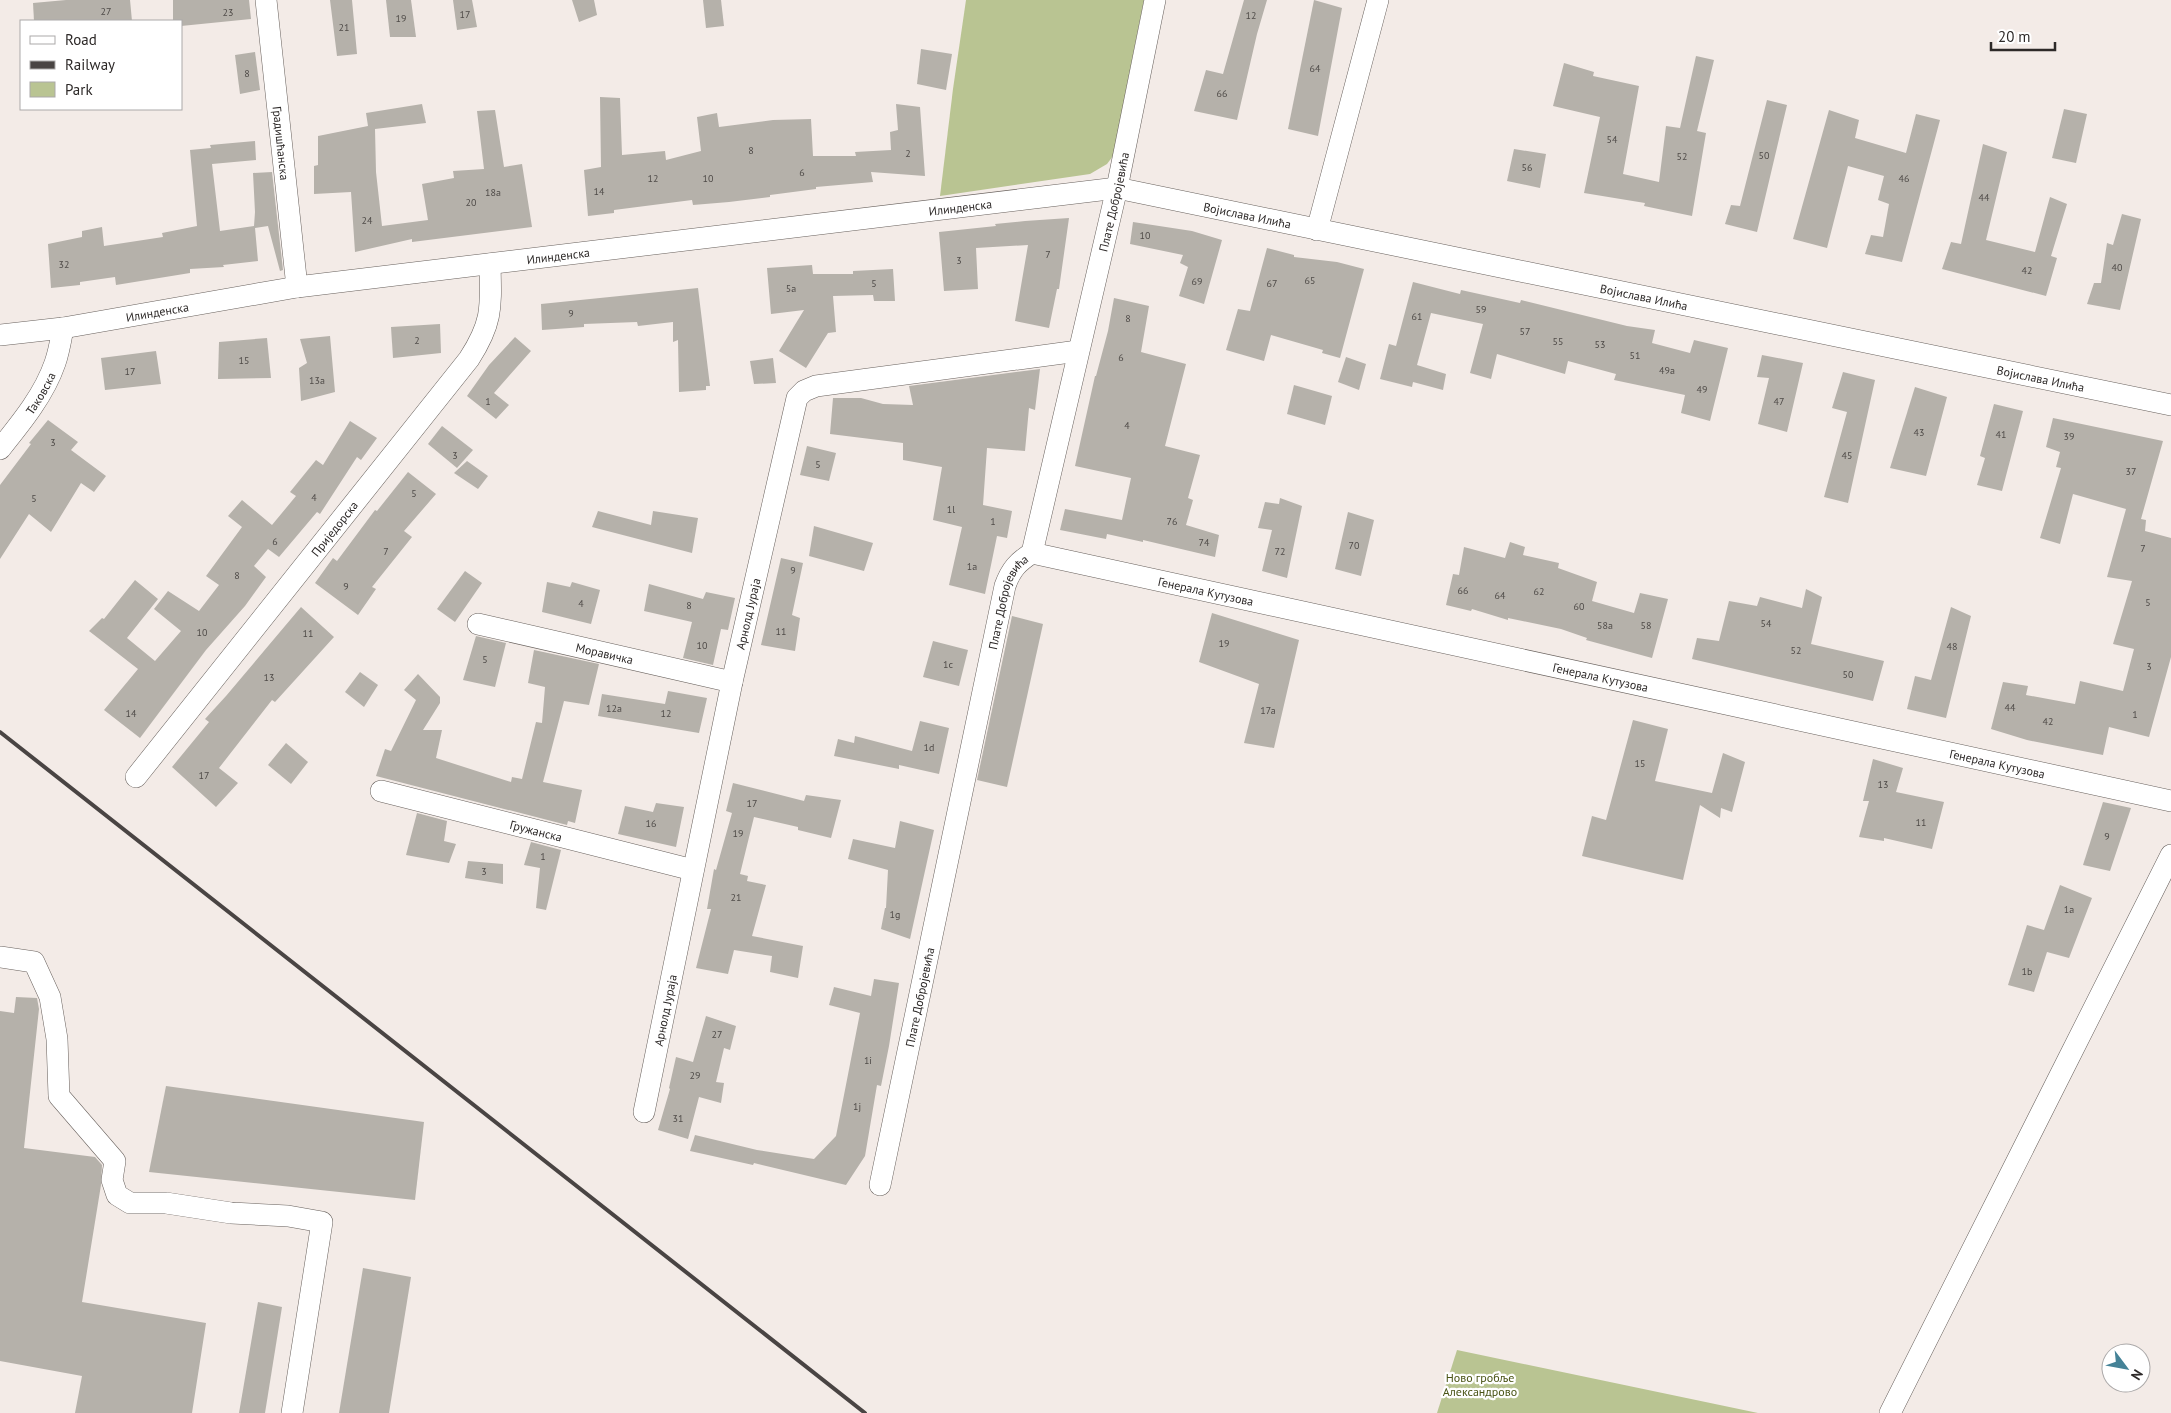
<svg xmlns="http://www.w3.org/2000/svg" width="2171" height="1413" viewBox="0 0 2171 1413" font-family="'PT Sans',sans-serif">
<rect width="100%" height="100%" fill="#f3ebe7"/>
<g fill="#b9c492">
<path d="M966 0H1144L1113 156 1107 164 1090 174 940 196 953 89Z"/>
<path d="M1457 1350 1758 1413H1437Z"/>
</g>
<g fill="#b5b1aa">
<path d="M66 0H130L132 21H34L33 3Z"/>
<path d="M173 0H249L251 19 181 26V21H173Z"/>
<path d="M330 0H352L357 54 337 56Z"/>
<path d="M386 0H411L416 37H390Z"/>
<path d="M453 0H472L477 27 457 30Z"/>
<path d="M572 0H594L597 15 579 22Z"/>
<path d="M703 0H721L724 26 706 28Z"/>
<path d="M1244 0H1267L1257 34 1237 120 1194 111 1206 70 1223 74Z"/>
<path d="M1314 0 1342 8 1318 136 1288 129Z"/>
<path d="M921 49 952 54 946 90 917 84Z"/>
<path d="M255 52 260 90 240 94 235 55Z"/>
<path d="M1696 56 1714 60 1697 131 1706 133 1692 216 1644 206 1645 203 1584 193 1600 117 1553 106 1564 63 1594 72 1593 76 1639 86 1623 174 1659 182 1666 126 1680 128Z"/>
<path d="M600 97 620 98 622 155 665 151 666 160 701 151 697 117 717 113 719 127 773 120 811 119 813 156H856L855 152 891 150 890 132 898 130 896 104 920 107 925 176 871 172 873 182 816 187V189L770 195V197L729 202 693 205 692 200 614 210V213L588 216 584 170 601 167Z"/>
<path d="M1767 100 1787 105 1757 232 1725 224 1731 205 1740 206Z"/>
<path d="M422 104 426 123 375 129 376 172 382 226 428 220 422 184 454 178 453 171 484 169 477 111 495 110 504 167 522 164 532 227 412 242V239L355 252 351 192 314 194V166L318 165V136L368 126 366 113Z"/>
<path d="M2064 109 2087 114 2076 163 2052 158Z"/>
<path d="M1829 110 1859 120 1855 138 1906 153 1916 114 1940 120 1902 262 1865 254 1871 235 1883 237 1889 204 1878 200 1884 176 1848 166 1827 248 1793 239Z"/>
<path d="M255 141 256 160 212 164 220 231 254 226 255 212 253 173 272 172 283 270 280 271 268 226 255 228 258 261 223 265 224 267 190 269V273L116 285 115 277 80 282V285L51 288 48 244 82 237V231L102 227 104 246 163 237 162 233 197 226 190 150 211 148 210 145Z"/>
<path d="M1983 144 2007 152 1986 240 2035 252 2050 197 2067 204 2051 256 2057 258 2046 296 1942 269 1951 242 1961 244Z"/>
<path d="M1514 149 1546 154 1540 188 1507 181Z"/>
<path d="M2122 214 2141 219 2120 310 2087 304 2094 283H2101L2107 243 2113 245Z"/>
<path d="M1069 218 1059 289H1057L1049 328 1015 321 1028 245 976 248 978 289 944 291 939 232 996 226 995 224 1025 221Z"/>
<path d="M1133 222 1192 231 1222 240 1204 304 1179 296 1188 267 1180 263 1183 255 1130 244Z"/>
<path d="M1267 248 1294 255V257L1337 262 1364 269 1340 358 1322 353 1323 350 1271 335 1264 361 1226 350 1238 309 1250 311Z"/>
<path d="M812 265 813 274H853V271L893 269 895 301H874L873 295 833 296 836 332 828 333 806 368 779 351 804 310 771 314 767 268Z"/>
<path d="M1413 282 1460 294 1461 290 1520 303 1521 300 1627 326 1655 330 1652 343 1690 353 1694 340 1728 348 1710 421 1681 413 1685 395 1614 380 1616 374 1568 361 1565 374 1497 354 1491 379 1470 373 1483 324 1431 313 1417 365 1446 374 1443 390 1413 382 1412 387 1380 379 1389 344 1396 346Z"/>
<path d="M698 288 710 386H706V390L679 392 678 340 673 342V322L638 326 637 322 584 324V327L542 330 541 304Z"/>
<path d="M1114 298 1149 306 1141 352 1186 364 1165 446 1200 455 1188 498 1193 500 1186 525 1219 535 1215 557 1143 540V542L1107 534 1106 539 1060 530 1065 509 1122 520 1131 478 1075 466 1095 376H1096L1108 331Z"/>
<path d="M440 324 441 353 393 358 391 327Z"/>
<path d="M330 336 335 392 301 401 299 368 307 363 300 339Z"/>
<path d="M515 337 531 351 494 393 509 405 496 419 467 396 489 365Z"/>
<path d="M267 338 271 378 218 379 219 342Z"/>
<path d="M156 351 161 384 105 390 101 358Z"/>
<path d="M1762 355 1803 363 1787 432 1758 424 1769 378 1757 377Z"/>
<path d="M1346 357 1366 364 1359 390 1338 382Z"/>
<path d="M773 358 776 383 754 384 750 361Z"/>
<path d="M1040 369 1035 410 1029 408 1025 451 987 448 983 505 1012 511 1007 538 997 536 985 594 949 585 962 527 933 520 942 467 903 460V443L830 434 833 398H861L883 404 913 405 909 386Z"/>
<path d="M1843 372 1875 380 1848 503 1824 497 1847 412 1832 408Z"/>
<path d="M1294 385 1332 396 1325 425 1287 414Z"/>
<path d="M1915 387 1947 397 1926 476 1890 468Z"/>
<path d="M1994 404 2023 411 2002 491 1977 485 1985 458 1980 456Z"/>
<path d="M2053 418 2163 441 2141 519 2146 520 2145 531 2171 538V657L2149 737 2109 727 2103 755 2027 740 1991 729 2003 682 2028 686 2026 695 2075 704 2080 681 2123 691 2134 649 2113 644 2132 581 2107 577 2126 509 2073 494 2060 544 2040 538 2061 468 2056 467 2060 452 2046 447Z"/>
<path d="M48 420 78 442 71 450 106 476 94 492 81 483 51 532 29 514 0 559V485L31 444 29 443Z"/>
<path d="M350 421 377 438 361 460 357 457 320 514 317 512 279 557 268 549 254 566 266 577 245 606 206 650 140 738 104 710 138 669 89 631 102 618 104 619 135 580 158 599 127 638 155 661 181 631 154 609 168 591 199 611 219 585 206 576 242 527 228 516 242 500 272 525 296 496 290 492 316 460 323 465Z"/>
<path d="M442 426 473 450 457 468 428 444Z"/>
<path d="M807 446 836 453 829 481 800 475Z"/>
<path d="M467 461 488 476 478 489 454 473Z"/>
<path d="M408 472 436 494 404 531 412 537 372 587 376 589 358 615 315 583 333 558 337 561 375 510 377 511Z"/>
<path d="M1280 498 1302 506 1287 578 1262 571 1272 530 1258 528 1265 502 1279 504Z"/>
<path d="M598 511 651 525 653 511 698 518 692 553 592 527Z"/>
<path d="M1348 512 1374 520 1361 576 1335 569Z"/>
<path d="M814 526 873 543 864 571 809 556Z"/>
<path d="M1510 542 1525 547 1523 555 1559 563 1558 568 1597 582 1592 601 1634 613 1640 593 1668 599 1652 658 1586 640 1587 638 1561 629 1508 618V620L1472 609 1471 611 1446 605 1453 574 1459 575 1464 547 1505 558Z"/>
<path d="M781 558 803 563 792 615 800 618 795 651 761 645Z"/>
<path d="M465 571 482 583 455 622 437 609Z"/>
<path d="M547 582 570 587 572 582 600 590 591 624 542 612Z"/>
<path d="M649 584 703 599 706 592 735 598 728 630 721 629 713 665 683 658 692 622 644 611Z"/>
<path d="M1806 589 1822 597 1811 644 1884 661 1873 701 1692 659 1697 638 1719 641 1729 601 1757 606 1760 597 1802 608Z"/>
<path d="M301 607 334 637 275 702 272 700 219 768 238 783 216 807 172 767 209 722 205 719 226 696Z"/>
<path d="M1951 607 1971 616 1946 718 1907 709 1915 676 1931 680Z"/>
<path d="M1212 613 1299 640 1274 748 1244 743 1259 684 1199 662Z"/>
<path d="M1012 616 1043 624 1007 787 977 780Z"/>
<path d="M476 636 506 643 495 687 463 680Z"/>
<path d="M933 641 968 650 959 686 923 677Z"/>
<path d="M534 650 599 664 589 705 564 701 543 782 582 790 575 823 568 821 567 825 376 776 385 749 391 751 416 700 404 690 418 674 440 697V703L423 730H442L436 758 511 782 512 777 522 779 536 722 542 723 545 687 528 683Z"/>
<path d="M360 672 378 685 364 707 345 692Z"/>
<path d="M668 691 707 698 699 733 598 716 602 694 665 704Z"/>
<path d="M1633 720 1668 729 1655 781 1712 793 1723 753 1745 762 1732 812 1721 808 1720 818 1700 805 1683 880 1582 856 1592 816 1606 820Z"/>
<path d="M920 721 949 728 939 774 899 765V769L834 756 838 739 854 743 855 736 912 751Z"/>
<path d="M286 743 308 762 291 784 268 765Z"/>
<path d="M1873 759 1903 768 1896 792 1944 802 1932 849 1884 838V841L1859 837 1869 801H1863Z"/>
<path d="M733 783 804 801 806 795 841 800 831 838 798 830V827L754 817 740 874 748 876 747 881 766 885 752 936 803 946 798 978 770 972 772 956 734 950 728 974 696 968 711 909H707L714 869 716 870 732 813 726 811Z"/>
<path d="M2103 802 2131 808 2110 871 2083 865Z"/>
<path d="M656 803 684 807 676 847 618 834 625 806 653 812Z"/>
<path d="M417 813 447 821 444 841 456 844 449 863 406 855Z"/>
<path d="M900 821 934 830 910 939 881 929 885 908H886L888 870 848 859 853 839 895 848Z"/>
<path d="M531 842 561 850 546 910 536 908 540 868 524 865Z"/>
<path d="M468 861 503 864V884L465 878Z"/>
<path d="M2060 885 2092 898 2069 958 2047 952 2034 992 2008 985 2027 925 2044 930Z"/>
<path d="M874 979 899 983 889 1046 881 1086 877 1085 865 1156 846 1185 754 1163 753 1165 690 1151 695 1135 757 1150 814 1159 836 1136 860 1013 829 1005 834 987 871 996Z"/>
<path d="M16 997 37 998 39 1009 24 1148 95 1157 102 1165 101 1185 82 1302 206 1323 192 1413H75L82 1376 0 1361V1011L14 1013Z"/>
<path d="M706 1016 736 1026 730 1050 724 1048 716 1082 724 1083 721 1103 699 1097 688 1139 658 1130 670 1089 669 1088 676 1057 693 1062Z"/>
<path d="M166 1086 424 1122 415 1200 149 1172Z"/>
<path d="M363 1268 411 1277 389 1413H339Z"/>
<path d="M258 1302 282 1307 265 1413H239Z"/>
</g>
<g fill="none" stroke-linecap="round" stroke-linejoin="round">
<g stroke="#68615d" stroke-width="22">
<g id="minor">
<path id="s1" d="M266 0 297 287"/>
<path d="M1317 230 1378 0"/>
<path id="s2" d="M0 335 63 328 297 287 1117 188 2171 405"/>
<path id="s3" d="M0 449C21 423 44 395 55 363 59 352 61 339 63 328"/>
<path id="s4" d="M1032 553 2171 801"/>
<path id="s5" d="M478 624 732 682"/>
<path id="s6" d="M136 777 469 359C493 322 491 307 490 264"/>
<path id="s7" d="M381 791 693 870"/>
<path d="M0 957 34 962 50 997 57 1039 59 1096 115 1161 112 1180 117 1195 130 1203H166L231 1213 288 1216 322 1222 292 1413"/>
<path id="s8" d="M644 1112 732 682 797 398 804 391 816 386 1078 351"/>
<path id="s9" d="M880 1185 1005 586C1011 569 1018 562 1032 553L1117 188 1155 0"/>
<path d="M1890 1413 2171 855"/>
</g>
</g>
<use href="#minor" stroke="#fff" stroke-width="21"/>
<path stroke="#494443" stroke-width="4" d="M0 732 865 1413"/>
</g>
<g text-anchor="middle" dominant-baseline="central" stroke-width="4.5" stroke-linejoin="round" paint-order="stroke">
<g font-size="10" fill="#4f4b48">
<text x="106" y="11">27</text>
<text x="228" y="12">23</text>
<text x="465" y="14">17</text>
<text x="1251" y="15">12</text>
<text x="401" y="18">19</text>
<text x="344" y="27">21</text>
<text x="1315" y="68">64</text>
<text x="247" y="73">8</text>
<text x="1222" y="93">66</text>
<text x="1612" y="139">54</text>
<text x="751" y="150">8</text>
<text x="908" y="153">2</text>
<text x="1764" y="155">50</text>
<text x="1682" y="156">52</text>
<text x="1527" y="167">56</text>
<text x="802" y="172">6</text>
<text x="653" y="178">12</text>
<text x="708" y="178">10</text>
<text x="1904" y="178">46</text>
<text x="599" y="191">14</text>
<text x="493" y="192">18a</text>
<text x="1984" y="197">44</text>
<text x="471" y="202">20</text>
<text x="367" y="220">24</text>
<text x="1145" y="235">10</text>
<text x="1048" y="254">7</text>
<text x="959" y="260">3</text>
<text x="64" y="264">32</text>
<text x="2117" y="267">40</text>
<text x="2027" y="270">42</text>
<text x="1310" y="280">65</text>
<text x="1197" y="281">69</text>
<text x="874" y="283">5</text>
<text x="1272" y="283">67</text>
<text x="791" y="288">5a</text>
<text x="1481" y="309">59</text>
<text x="571" y="313">9</text>
<text x="1417" y="316">61</text>
<text x="1128" y="318">8</text>
<text x="1525" y="331">57</text>
<text x="417" y="340">2</text>
<text x="1558" y="341">55</text>
<text x="1600" y="344">53</text>
<text x="1635" y="355">51</text>
<text x="1121" y="357">6</text>
<text x="244" y="360">15</text>
<text x="1667" y="370">49a</text>
<text x="130" y="371">17</text>
<text x="317" y="380">13a</text>
<text x="1702" y="389">49</text>
<text x="488" y="401">1</text>
<text x="1779" y="401">47</text>
<text x="1127" y="425">4</text>
<text x="1919" y="432">43</text>
<text x="2001" y="434">41</text>
<text x="2069" y="436">39</text>
<text x="53" y="442">3</text>
<text x="455" y="455">3</text>
<text x="1847" y="455">45</text>
<text x="818" y="464">5</text>
<text x="2131" y="471">37</text>
<text x="414" y="493">5</text>
<text x="314" y="497">4</text>
<text x="34" y="498">5</text>
<text x="951" y="509">1l</text>
<text x="993" y="521">1</text>
<text x="1172" y="521">76</text>
<text x="275" y="541">6</text>
<text x="1204" y="542">74</text>
<text x="1354" y="545">70</text>
<text x="2143" y="548">7</text>
<text x="386" y="551">7</text>
<text x="1280" y="551">72</text>
<text x="972" y="566">1a</text>
<text x="793" y="570">9</text>
<text x="237" y="575">8</text>
<text x="346" y="586">9</text>
<text x="1463" y="590">66</text>
<text x="1539" y="591">62</text>
<text x="1500" y="595">64</text>
<text x="2148" y="602">5</text>
<text x="581" y="603">4</text>
<text x="689" y="605">8</text>
<text x="1579" y="606">60</text>
<text x="1766" y="623">54</text>
<text x="1605" y="625">58a</text>
<text x="1646" y="625">58</text>
<text x="781" y="631">11</text>
<text x="202" y="632">10</text>
<text x="308" y="633">11</text>
<text x="1224" y="643">19</text>
<text x="702" y="645">10</text>
<text x="1952" y="646">48</text>
<text x="1796" y="650">52</text>
<text x="485" y="659">5</text>
<text x="948" y="664">1c</text>
<text x="2149" y="666">3</text>
<text x="1848" y="674">50</text>
<text x="269" y="677">13</text>
<text x="2010" y="707">44</text>
<text x="614" y="708">12a</text>
<text x="1268" y="710">17a</text>
<text x="131" y="713">14</text>
<text x="666" y="713">12</text>
<text x="2135" y="714">1</text>
<text x="2048" y="721">42</text>
<text x="929" y="747">1d</text>
<text x="1640" y="763">15</text>
<text x="204" y="775">17</text>
<text x="1883" y="784">13</text>
<text x="752" y="803">17</text>
<text x="1921" y="822">11</text>
<text x="651" y="823">16</text>
<text x="738" y="833">19</text>
<text x="2107" y="836">9</text>
<text x="543" y="856">1</text>
<text x="484" y="871">3</text>
<text x="736" y="897">21</text>
<text x="2069" y="909">1a</text>
<text x="895" y="914">1g</text>
<text x="2027" y="971">1b</text>
<text x="717" y="1034">27</text>
<text x="868" y="1060">1i</text>
<text x="695" y="1075">29</text>
<text x="857" y="1106">1j</text>
<text x="678" y="1118">31</text>
</g>
<g font-size="12" fill="#2d2928" stroke="#fff">
<text stroke="none"><textPath href="#s1" startOffset="144">Градишћанска</textPath></text>
<text stroke="none"><textPath href="#s9" startOffset="1016">Плате Добројевића</textPath></text>
<text stroke="none"><textPath href="#s2" startOffset="969">Илинденска</textPath></text>
<text stroke="none"><textPath href="#s2" startOffset="1260">Војислава Илића</textPath></text>
<text stroke="none"><textPath href="#s2" startOffset="564">Илинденска</textPath></text>
<text stroke="none"><textPath href="#s2" startOffset="1665">Војислава Илића</textPath></text>
<text stroke="none"><textPath href="#s2" startOffset="159">Илинденска</textPath></text>
<text stroke="none"><textPath href="#s2" startOffset="2070">Војислава Илића</textPath></text>
<text stroke="none"><textPath href="#s3" startOffset="69">Таковска</textPath></text>
<text stroke="none"><textPath href="#s6" startOffset="318">Приједорска</textPath></text>
<text stroke="none"><textPath href="#s4" startOffset="178">Генерала Кутузова</textPath></text>
<text stroke="none"><textPath href="#s9" startOffset="598">Плате Добројевића</textPath></text>
<text stroke="none"><textPath href="#s8" startOffset="509">Арнолд Јураја</textPath></text>
<text stroke="none"><textPath href="#s5" startOffset="130">Моравичка</textPath></text>
<text stroke="none"><textPath href="#s4" startOffset="582">Генерала Кутузова</textPath></text>
<text stroke="none"><textPath href="#s4" startOffset="988">Генерала Кутузова</textPath></text>
<text stroke="none"><textPath href="#s7" startOffset="160">Гружанска</textPath></text>
<text stroke="none"><textPath href="#s9" startOffset="192">Плате Добројевића</textPath></text>
<text stroke="none"><textPath href="#s8" startOffset="104">Арнолд Јураја</textPath></text>
</g>
<g font-size="12" fill="#495315" stroke="#fff">
<text x="1480" y="1377">Ново гробље<tspan x="1480" dy="14">Александрово</tspan></text>
</g>
</g>
<rect x="20" y="20" width="162" height="90" fill="#ffffff" stroke="#aba9a9"/>
<rect x="30" y="36" width="25" height="8" fill="#ffffff" stroke="#aba9a9"/>
<text x="65" y="45" font-size="15" fill="#2d2928">Road</text>
<rect x="30" y="61" width="25" height="8" fill="#494443" stroke="#aba9a9"/>
<text x="65" y="70" font-size="15" fill="#2d2928">Railway</text>
<rect x="30" y="82" width="25" height="15" fill="#b9c492" stroke="#aba9a9"/>
<text x="65" y="95" font-size="15" fill="#2d2928">Park</text>
<g transform="translate(2126 1368) rotate(122)"><circle r="24" fill="#ffffff" stroke="#aba9a9"/>
<path d="M0-4L9 19L0 12L-9 19Z" fill="#448297"/>
<text y="-8" font-size="14" font-weight="bold" text-anchor="middle" fill="#2d2928">N</text>
</g>
<path d="M1991 42v8h64v-8" fill="none" stroke="#2d2928" stroke-width="2.5"/>
<text x="1998" y="42" font-size="15" fill="#2d2928" stroke="#ffffff" stroke-width="4" paint-order="stroke">20 m</text>
</svg>
